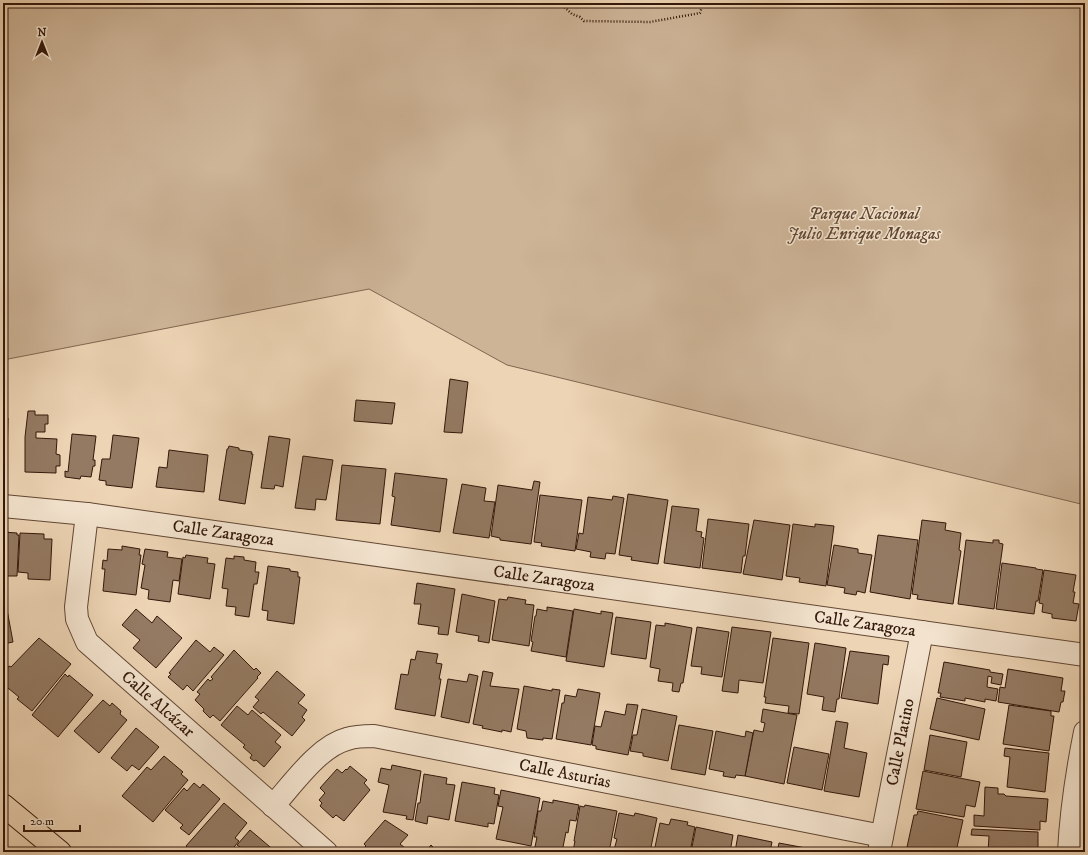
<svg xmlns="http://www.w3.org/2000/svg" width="1088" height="855" viewBox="0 0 1088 855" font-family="'IM FELL DW Pica',serif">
<rect width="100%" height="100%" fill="#edd4b4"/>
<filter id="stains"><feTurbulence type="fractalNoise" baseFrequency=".005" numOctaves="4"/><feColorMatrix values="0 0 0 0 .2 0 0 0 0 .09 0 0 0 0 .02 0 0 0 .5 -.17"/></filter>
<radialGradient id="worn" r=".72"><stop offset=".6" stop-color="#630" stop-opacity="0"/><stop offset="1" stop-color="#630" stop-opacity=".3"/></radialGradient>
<path fill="#cdb497" stroke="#806650" d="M3 3H1085V505L507 365 369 289 3 360Z"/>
<g fill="#947a62" stroke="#33180a">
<path d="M450 379 468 382 462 433 444 432Z"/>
<path d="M356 400 395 403 392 424 354 421Z"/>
<path d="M28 411H35V415H48V424H45V432H36V438L57 439 56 454 60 455V466H56V473L25 472V437Z"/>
<path d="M3 418H8L7 459H4V474Z"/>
<path d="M72 434 96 436 93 460H95V466H93L91 477 81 476 80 479 65 477V471L68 472Z"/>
<path d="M113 435 139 438 132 488 106 485V481L99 480 102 459H110Z"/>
<path d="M269 436 290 439 283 487 275 485 274 489 261 488Z"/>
<path d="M229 446 239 448V450L252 452 251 454H253L245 504 219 500 227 449H228Z"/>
<path d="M169 450 208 455 204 492 156 487 159 467 167 468Z"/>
<path d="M303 456 333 460 326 500 316 499 315 510 295 508Z"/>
<path d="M342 465 386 469 380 524 336 520Z"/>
<path d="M395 473 447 479 440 532 391 525 395 497 392 496Z"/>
<path d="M534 481 540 482 531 544 500 540V538L491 536 498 485 532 490Z"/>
<path d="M462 484 486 488 484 501 495 502 489 538 453 533Z"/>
<path d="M628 494 668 500 658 564 631 560 632 557 619 555Z"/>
<path d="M540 495 582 500 575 551 541 546 542 543 534 542Z"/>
<path d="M613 496 624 498 615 554 606 553 605 559 590 557 591 552 576 549 579 533 583 534 588 497 612 500Z"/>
<path d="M672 506 699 509 696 531 702 532 701 537 704 538 700 568 664 563Z"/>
<path d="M708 519 749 524 745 556H743L741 573 702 568Z"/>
<path d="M754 520 790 525 782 580 743 574Z"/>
<path d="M922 520 946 523 945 530 961 533 959 550 961 551 953 604 917 599 918 595 912 594Z"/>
<path d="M793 524 815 527V524L834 526 826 586 799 582 800 578 786 576Z"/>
<path d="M3 532 17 533V535H19L17 576H3Z"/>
<path d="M20 533 44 534V539H52L50 580 28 579V573L18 572Z"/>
<path d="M878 535 918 540 910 599 870 592Z"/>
<path d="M966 540 993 543V540H999V543L1003 544 994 609 958 604Z"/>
<path d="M834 545 858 549V553L872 555 865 593 857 591 856 595 844 593 845 588 827 585Z"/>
<path d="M122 546 140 549 139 555H141L136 595 103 591 105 569H102L103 560 107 561 108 549 122 550Z"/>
<path d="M145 549 168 552 167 557 182 559 179 581 173 580 170 602 148 599 149 590 141 588 145 565 142 564Z"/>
<path d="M186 555 208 558 207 563 215 564 210 599 178 594 183 557 185 558Z"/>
<path d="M234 556 244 557V560L256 562 255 572H259L257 584H254L249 617 235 615 236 607 226 606 228 589 222 588 226 558 234 559Z"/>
<path d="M1002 563 1036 568V569L1043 570 1038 601H1036L1034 614 996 609Z"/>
<path d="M268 566 290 569V571L298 572V577H300L294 624 267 620 268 611 262 610Z"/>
<path d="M1044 570 1076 575 1073 592H1075L1073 603 1079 604 1076 621 1052 618V614L1042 612 1043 604 1039 603Z"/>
<path d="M417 583 455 589 448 635 438 634 439 627 418 624 421 604H414Z"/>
<path d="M462 594 495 601 489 643 478 641 479 636 456 632Z"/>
<path d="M508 597 526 600 525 604 534 605 529 646 492 640 499 599 507 600Z"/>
<path d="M1085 600V621H1082Z"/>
<path d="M3 604H6L13 642 3 644Z"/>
<path d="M547 607 573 611 566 657 531 651 533 642 531 641 535 616H536L537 609 547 611Z"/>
<path d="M136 609 152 623 157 616 182 638 156 668 133 648 140 640 122 625Z"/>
<path d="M574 609 601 614V611L613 613 604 667 566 661Z"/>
<path d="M616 617 651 622 646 659 611 654Z"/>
<path d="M665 623 692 628 683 683H681L679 692 672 691 673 683 658 681 660 669 650 667 656 625 665 626Z"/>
<path d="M697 627 729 632 722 677 701 674 702 667 691 666Z"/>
<path d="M732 627 771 632 763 683 739 680 738 693 722 691Z"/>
<path d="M39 638 71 664 32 711 17 699 19 697 3 684V674L9 666 11 667Z"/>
<path d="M773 638 809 643 799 714 788 713 789 706 765 703 766 697H764Z"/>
<path d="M196 640 210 652 214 647 224 655 193 691 187 685 183 690 168 677 171 674 169 673Z"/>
<path d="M815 643 846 648 839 699H837L835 712 822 710 824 697 807 694Z"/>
<path d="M234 650 254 670 256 668 261 673 257 677 258 678 220 721 213 715 210 718 203 711 204 709 195 700 200 694 197 692 208 679 210 681 213 679 211 677Z"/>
<path d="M417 651 438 654 436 663 442 664 439 679H441L435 716 395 709 401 674 408 675 411 659 415 660Z"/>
<path d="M850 651 889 656 888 665 883 664 878 704 841 698Z"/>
<path d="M944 662 990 670V672L1003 674 1001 685 991 683 992 677 988 676 987 687 998 689 996 701 985 699V702L965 698V701L940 697 941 693H938Z"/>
<path d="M1008 669 1063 678 1061 691H1065L1063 702H1061L1059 712 998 702 1000 687 1005 688Z"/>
<path d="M277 671 305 695 298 703 307 710 302 717 305 720 292 736 263 712 261 714 253 707 259 700 255 697Z"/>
<path d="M483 671 493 673 490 686 519 689 511 732 502 730V732L482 728 483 726 473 724Z"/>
<path d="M65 674 68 677 69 675 93 695 58 737 32 715Z"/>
<path d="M469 674 478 676 469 723 441 717 448 679 467 682Z"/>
<path d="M524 686 552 691V689L560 690 552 739 543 738V740L527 738 526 731 517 729Z"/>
<path d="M578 689 600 693 591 745 556 739 562 703H564L565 695 576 697Z"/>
<path d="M937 698 985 709 979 740 930 729Z"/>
<path d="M103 700 110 706 112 703 121 711 120 714 127 720 99 753 74 731Z"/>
<path d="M627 704 638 705 628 755 596 749V746L592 745 595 726 601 727 605 711 625 715Z"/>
<path d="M1009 705 1051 711V716H1054L1049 751 1003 744Z"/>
<path d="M237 706 248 715 252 710 281 735 275 742 281 747 264 767 256 760 254 761 250 758 252 755 243 747 245 745 221 725Z"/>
<path d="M642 709 677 716 668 761 643 756V753L630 751 633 735H637Z"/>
<path d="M763 709 797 715 784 784 745 776 754 730 763 732 765 723 761 722Z"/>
<path d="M836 721 848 723 844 748 867 753 859 797 824 791Z"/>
<path d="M679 725 713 731 705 775 671 769Z"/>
<path d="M136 728 159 747 139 770 132 765 127 771 111 758Z"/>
<path d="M716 731 745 737 746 731 753 733 745 776 736 775 735 778 723 776 724 772 709 769Z"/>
<path d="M930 735 967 742 961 777 924 770Z"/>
<path d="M794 747 829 754 822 790 787 783Z"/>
<path d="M1005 748 1049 753 1045 792 1007 787 1010 757 1004 756Z"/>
<path d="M164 756 183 772 181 774 188 780 153 822 122 796 147 767 151 770Z"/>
<path d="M392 765 421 771 413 820 406 819 407 816 383 812 389 785 378 782 381 768 391 770Z"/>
<path d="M350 766 367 780 364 783 370 790 344 821 336 815 333 818 320 806 322 803 319 800 325 793 320 788 337 769 342 773 346 769 347 770Z"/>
<path d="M923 771 980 782 975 807 966 805 964 817 916 809Z"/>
<path d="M424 774 447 778 446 784 455 785 449 820 428 816 427 824 415 821 418 803H420Z"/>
<path d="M462 782 495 788 494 794 499 795 494 824 488 823V827L455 821Z"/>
<path d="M194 783 200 788 203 784 220 799 189 835 180 828 183 825 165 810 184 788 187 791Z"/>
<path d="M985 787 998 788V794H1004L1006 796 1048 799 1046 822 1040 821V830L974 826V815L984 816Z"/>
<path d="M501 790 540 798 531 846 496 839 503 807 498 806Z"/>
<path d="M553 800 579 805 576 821 570 820 568 833 566 832 562 852H534L537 837H534L538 811H541L543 801 553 803Z"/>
<path d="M224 803 247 823 235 838 239 841 230 852H193L186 846Z"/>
<path d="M585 805 617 811 609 852 573 851 575 841H574L580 806 584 807Z"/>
<path d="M918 811 963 820 956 852H930L907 847 914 815H917Z"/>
<path d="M619 813 634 816 635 813 657 818 650 852H623L614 850 617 839 614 838Z"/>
<path d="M671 819 688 822 687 825 695 827 690 852H654L660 823 669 825Z"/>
<path d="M385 820 408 835 400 844 410 852H371L365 847 366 846 364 844Z"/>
<path d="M696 827 733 835 730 852H691Z"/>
<path d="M972 829 1038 832V852H988L989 836 971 835Z"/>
<path d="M250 830 276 852H235L240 847 237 845Z"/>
<path d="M738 835 772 842 770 852H735Z"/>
<path d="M779 843 811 849 810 852H777Z"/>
<path d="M431 845 438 852H425Z"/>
<path d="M836 848 843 850V852H835Z"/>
</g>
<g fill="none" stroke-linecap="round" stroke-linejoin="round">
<g stroke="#624734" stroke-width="24">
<g id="minor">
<path id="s1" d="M3 506 87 514 1085 655"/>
<path id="s2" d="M87 514 76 607 77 619 87 642 326 852"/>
<path id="s3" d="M273 806C292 785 319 746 347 739 356 736 365 736 374 736L882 836"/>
<path id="s4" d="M879 852 922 632"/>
<path d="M1069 852C1071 811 1077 772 1085 732"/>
</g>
</g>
<g stroke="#33180a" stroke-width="24">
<path id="major" d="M3 805 60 852"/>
</g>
<path stroke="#33180a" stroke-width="2.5" stroke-dasharray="1 2" stroke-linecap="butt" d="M560 3 572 14 580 17 584 21 650 22 700 13 703 3"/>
<use href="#minor" stroke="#f3e3ce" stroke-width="22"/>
<use href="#major" stroke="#edd4b4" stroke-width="22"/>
</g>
<g text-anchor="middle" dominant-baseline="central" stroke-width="3" stroke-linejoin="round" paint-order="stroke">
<g font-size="17" font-style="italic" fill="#614734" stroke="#f3e3ce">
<text x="864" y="214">Parque Nacional<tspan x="864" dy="20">Julio Enrique Monagas</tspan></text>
</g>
<g font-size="17" fill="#33180a" stroke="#f3e3ce">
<text stroke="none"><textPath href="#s1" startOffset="222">Calle Zaragoza</textPath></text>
<text stroke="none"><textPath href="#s1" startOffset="546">Calle Zaragoza</textPath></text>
<text stroke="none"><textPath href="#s1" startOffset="870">Calle Zaragoza</textPath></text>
<text stroke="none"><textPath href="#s2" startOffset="225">Calle Alcázar</textPath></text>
<text stroke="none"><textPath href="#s4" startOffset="112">Calle Platino</textPath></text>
<text stroke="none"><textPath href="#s3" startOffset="323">Calle Asturias</textPath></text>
</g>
</g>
<rect width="1088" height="855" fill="none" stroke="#edd4b4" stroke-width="16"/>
<rect x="4" y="4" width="1080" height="847" fill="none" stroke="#33180a" stroke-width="2"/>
<rect x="8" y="8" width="1072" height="839" fill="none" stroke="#33180a"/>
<g transform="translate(42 42)" stroke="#f3e3ce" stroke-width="3" paint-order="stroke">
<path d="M0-3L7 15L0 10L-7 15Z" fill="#33180a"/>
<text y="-6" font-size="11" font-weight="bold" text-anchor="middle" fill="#33180a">N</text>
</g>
<path d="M24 825v6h56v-6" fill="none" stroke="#33180a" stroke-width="2"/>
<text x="30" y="825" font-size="12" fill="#33180a" stroke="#f3e3ce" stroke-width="3" paint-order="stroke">20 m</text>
<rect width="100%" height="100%" filter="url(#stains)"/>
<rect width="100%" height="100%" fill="url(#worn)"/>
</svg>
